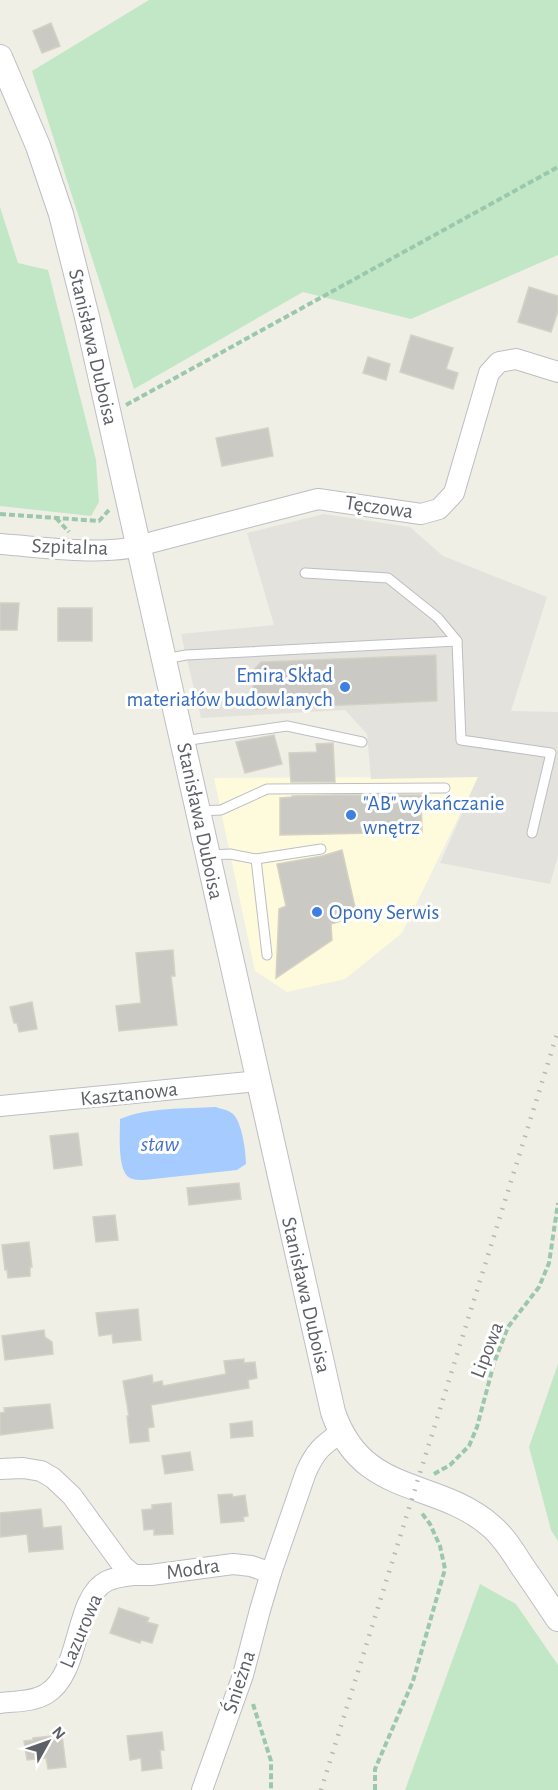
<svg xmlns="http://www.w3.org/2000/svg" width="558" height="1790" viewBox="0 0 558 1790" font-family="'Alegreya Sans',sans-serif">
<rect width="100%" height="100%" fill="#f0efe5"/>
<path fill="#fefbdc" d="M478 777 402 933 345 979 287 992 255 971 214 778Z"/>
<path fill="#e3e2dd" d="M324 514 410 527 443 556 547 597 511 711 558 712V856L550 884 440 863 478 777 371 779 367 734 345 710 201 718 181 634 274 625 247 533Z"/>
<g fill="#c2e7c7">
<path d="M149 0H558V255L411 319 303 292 134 389 32 71Z"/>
<path d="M0 207 18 263 48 270 96 460 99 502 91 516 0 506Z"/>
<path d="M558 1364V1541L551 1530 529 1447Z"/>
<path d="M480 1584 516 1604 558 1665V1790H405Z"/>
</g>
<path fill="#a6ccff" d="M216 1107C221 1109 229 1110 233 1114 242 1122 246 1152 246 1164L237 1170 144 1180C140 1180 134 1180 130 1178 117 1172 120 1133 120 1119 149 1107 185 1109 216 1107Z"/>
<g fill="#cbc9c3" stroke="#d5d1c4" stroke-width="1.5">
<path d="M51 23 60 46 42 53 33 31Z"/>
<path d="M529 287 558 296V311L551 332 518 322Z"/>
<path d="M411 335 453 348 446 369 458 373 453 389 400 372Z"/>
<path d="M368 357 390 364 386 380 363 373Z"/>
<path d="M268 428 273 456 222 466 216 438Z"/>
<path d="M0 603H19L17 630H0Z"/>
<rect x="58" y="608" width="34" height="33"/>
<path d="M436 655 437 701 255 709 252 672 261 662Z"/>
<path d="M274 735 282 764 245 773 236 742Z"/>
<path d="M333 743 335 782H291L289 753 317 752 316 744Z"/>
<path d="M336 795H421L422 832 280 835V798L292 797V796Z"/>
<path d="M342 850 357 916 331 924 332 940 276 978 279 909 286 906 277 864 322 856Z"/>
<path d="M173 950 175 976H171L177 1025 119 1031 116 1006 141 1003 136 953Z"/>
<path d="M32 1002 37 1029 19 1032 17 1023H14L10 1007Z"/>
<path d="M78 1133 82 1165 54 1169 50 1136Z"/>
<path d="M239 1183 241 1199 189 1205 187 1188Z"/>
<path d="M115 1215 118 1240 96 1242 93 1217Z"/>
<path d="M29 1242 32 1267H30V1276L8 1278 7 1270H5L2 1245Z"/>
<path d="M138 1309 141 1340 113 1343 112 1334 99 1336 96 1313Z"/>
<path d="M44 1330 45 1337 52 1342 53 1354 5 1360 2 1336Z"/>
<path d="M244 1359V1363L255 1362 257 1378 248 1380 249 1388 151 1405 154 1427 148 1428 149 1441 130 1443 127 1416H129L123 1381 152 1375 153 1383 162 1381 163 1386 226 1374 224 1361Z"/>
<path d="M50 1404 53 1428 0 1435V1413L5 1412 4 1408Z"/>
<path d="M252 1421 253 1436 231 1438 230 1424Z"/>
<path d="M190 1452 193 1470 165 1474 162 1456Z"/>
<path d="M232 1494 233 1497 245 1495 248 1516 243 1517 244 1521 221 1523 218 1495Z"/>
<path d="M171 1503 173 1534 154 1535V1529L144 1530 142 1510 152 1509V1505Z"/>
<path d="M41 1509 43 1528 61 1526 63 1549 29 1552 27 1534 0 1537V1513Z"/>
<path d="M119 1608 149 1618 147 1622 158 1625 152 1643 141 1640 140 1643 110 1633Z"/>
<path d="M162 1732 164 1750H160L162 1768 142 1771 141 1758 130 1760 127 1736Z"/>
<path d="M62 1735 66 1767 48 1769 46 1758 27 1760 24 1741 33 1740V1738Z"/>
</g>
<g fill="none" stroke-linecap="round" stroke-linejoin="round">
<g stroke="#bdbec4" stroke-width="11">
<g id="service">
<path d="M305 573 388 578 438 618 457 641 461 740 551 753 532 833"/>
<path d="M165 659 186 655 457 641"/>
<path d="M183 741 287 726 362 742"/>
<path d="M198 811 221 810 267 789 445 788"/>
<path d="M210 855 230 854 256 859 321 849"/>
<path d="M256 859 267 955"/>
</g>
</g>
<g stroke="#bdbec4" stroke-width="22">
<g id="minor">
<path d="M0 544C45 547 111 558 153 542L318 499 421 514 439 509 454 493 489 373 499 362 516 359 558 372"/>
<path d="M0 1106 258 1081"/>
<path d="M0 1469 23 1468 41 1471 53 1478 72 1496 123 1566 134 1575H151L233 1564 251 1566 271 1573 306 1472C316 1450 322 1446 341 1432"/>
<path d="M0 1703C15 1701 33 1702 46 1694 82 1673 73 1598 107 1581 115 1577 125 1576 134 1575"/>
<path d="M202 1790 243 1675 260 1610 271 1573"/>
</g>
</g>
<g stroke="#bdbec4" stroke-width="26">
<path id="tertiary" d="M0 57 38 146 61 214 87 317 333 1412C362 1498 436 1478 491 1526 504 1537 513 1552 522 1566 534 1583 546 1601 558 1619"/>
</g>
<g stroke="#9bc8ad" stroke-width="4" stroke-dasharray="6 3" stroke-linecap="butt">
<path d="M126 405 558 167"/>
<path d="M0 514 99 521 109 510"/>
<path d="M56 518 69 532"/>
<path d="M434 1474 450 1465 469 1446 477 1427 494 1363 508 1327 539 1287 549 1263 558 1203"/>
<path d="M253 1704 271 1761V1790"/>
<path d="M375 1790V1769L413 1681 445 1569 440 1546 430 1524 421 1512"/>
</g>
<use href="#service" stroke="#fff" stroke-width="9"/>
<use href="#minor" stroke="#fff" stroke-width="20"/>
<use href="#tertiary" stroke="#fff" stroke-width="24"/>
<path stroke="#b6b7b7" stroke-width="4.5" stroke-dasharray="1.5 8" stroke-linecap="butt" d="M321 1790 558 1031"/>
</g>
<g fill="#3f7fe0" stroke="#fff" stroke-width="2">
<circle cx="345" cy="687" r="6"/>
<circle cx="351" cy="815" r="6"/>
<circle cx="317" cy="912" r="6"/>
</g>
<g text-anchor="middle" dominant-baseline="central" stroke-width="6" stroke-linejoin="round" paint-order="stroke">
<g font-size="21" fill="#5d6066" stroke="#fff">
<text transform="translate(93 347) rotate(77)">Stanisława Duboisa</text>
<text transform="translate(379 507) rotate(8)">Tęczowa</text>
<text transform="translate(70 547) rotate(2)">Szpitalna</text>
<text transform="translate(200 821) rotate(78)">Stanisława Duboisa</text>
<text transform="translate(129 1094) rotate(-6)">Kasztanowa</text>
<text transform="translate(306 1295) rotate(77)">Stanisława Duboisa</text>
<text transform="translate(487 1350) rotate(-69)">Lipowa</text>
<text transform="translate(193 1569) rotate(-8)">Modra</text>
<text transform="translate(81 1631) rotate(-67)">Lazurowa</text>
<text transform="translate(239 1682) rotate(-72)">Śnieżna</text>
</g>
<g font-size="21" fill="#366cbe" stroke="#fff" text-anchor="start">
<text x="333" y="675" text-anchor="end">Emira Skład<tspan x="333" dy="24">materiałów budowlanych</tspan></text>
<text x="363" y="803">"AB" wykańczanie<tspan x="363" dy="24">wnętrz</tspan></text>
<text x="329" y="912">Opony Serwis</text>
</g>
<g font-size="22" font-style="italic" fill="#4673c5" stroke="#fff">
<text x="160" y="1144">staw</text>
</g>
</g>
<g transform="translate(48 1742) rotate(50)" stroke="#ffffff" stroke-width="4.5" paint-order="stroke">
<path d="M0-4.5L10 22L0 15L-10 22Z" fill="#5d6066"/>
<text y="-9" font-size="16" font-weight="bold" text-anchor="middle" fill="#5d6066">N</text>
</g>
</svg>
